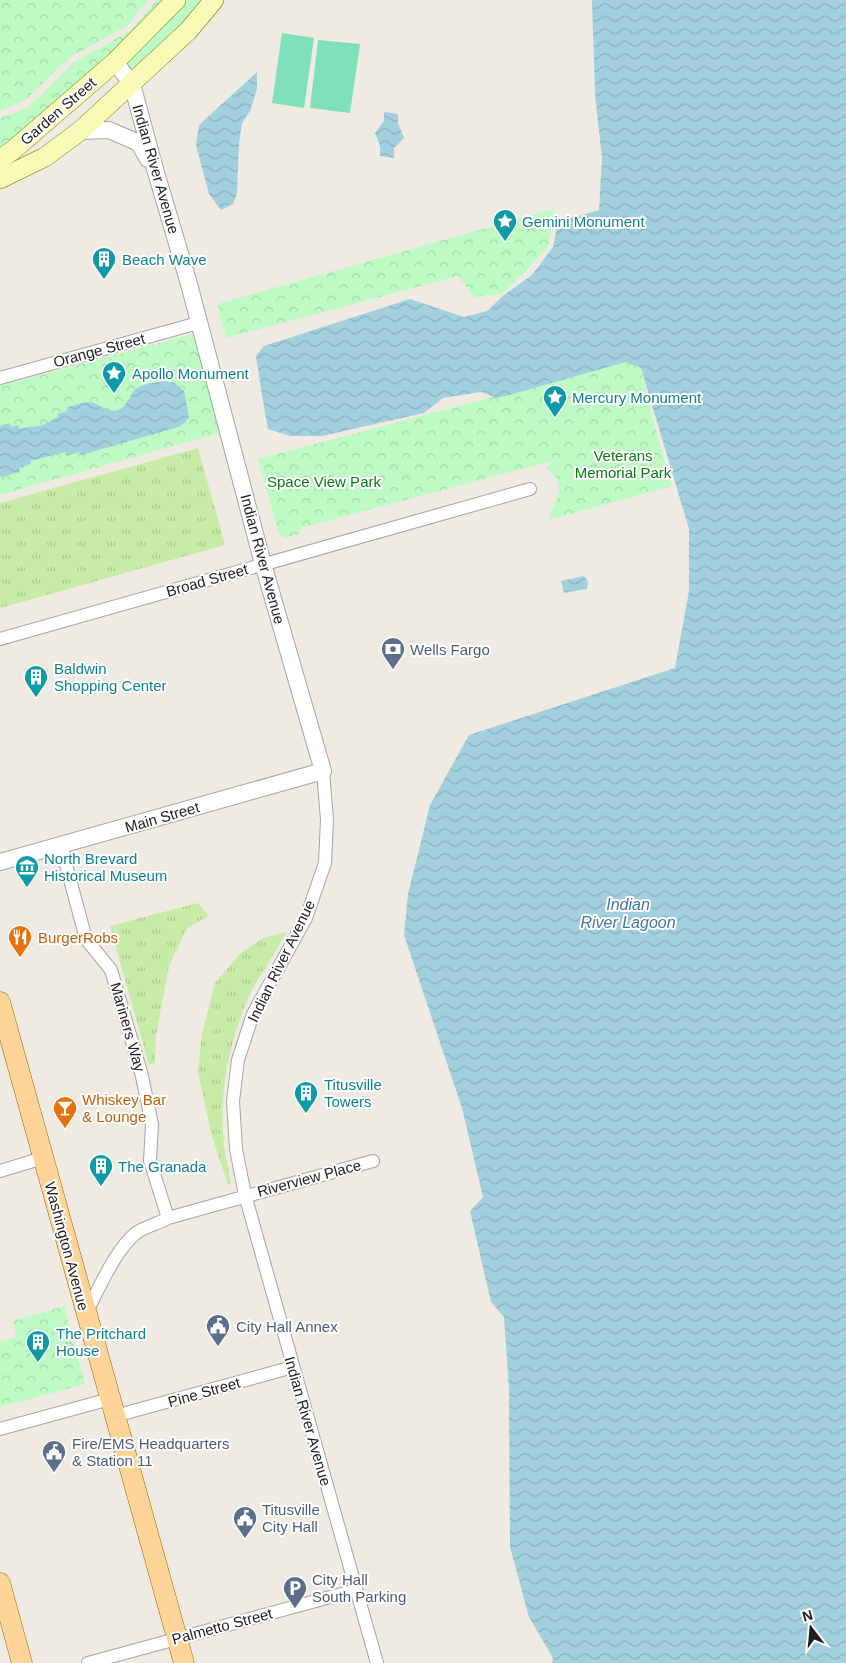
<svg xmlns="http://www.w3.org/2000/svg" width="846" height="1663" viewBox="0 0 846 1663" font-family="Helvetica,sans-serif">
<defs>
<pattern id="grass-tufts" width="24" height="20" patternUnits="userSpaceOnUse" patternTransform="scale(1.25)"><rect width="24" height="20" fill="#c8eba7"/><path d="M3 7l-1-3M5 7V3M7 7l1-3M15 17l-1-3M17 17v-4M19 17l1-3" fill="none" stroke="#abc98f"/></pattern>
<pattern id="park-crowns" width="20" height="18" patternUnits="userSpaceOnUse" patternTransform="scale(1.25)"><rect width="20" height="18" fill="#befbc4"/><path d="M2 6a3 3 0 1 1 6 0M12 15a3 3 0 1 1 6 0" fill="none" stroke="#a3d7a8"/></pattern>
<pattern id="water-waves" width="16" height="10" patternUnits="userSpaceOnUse" patternTransform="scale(1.25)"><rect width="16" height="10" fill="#a2d0de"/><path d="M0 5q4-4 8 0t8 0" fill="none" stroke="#8bb2be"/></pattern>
</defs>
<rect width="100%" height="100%" fill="#efebe3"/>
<g fill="url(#grass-tufts)">
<path d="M198 448 225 545 0 608V503Z"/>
<path d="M198 903 209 916 187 928 169 966 156 1035 155 1063 149 1065 110 926Z"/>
<path d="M287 932C275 953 261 973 250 994 230 1037 218 1095 224 1143 225 1156 229 1170 231 1184L228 1185 212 1136 198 1073 202 1033 215 983 241 953 263 938Z"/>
</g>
<g fill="url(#park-crowns)">
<path d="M0 0H148L127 26 70 57 24 101 0 111Z"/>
<path d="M157 0H165L110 55 0 149V118L27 108 73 63 131 30Z"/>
<path d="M186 0H204L183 25 132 73 125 63Z"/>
<path d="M553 209 549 245 526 271 502 294 474 297 458 276 226 338 217 304Z"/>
<path d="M195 333 223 432 0 495V386Z"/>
<path d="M626 362 641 368 653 420 672 486 548 520C555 501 569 483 547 469L551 461 301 528 299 534 285 538 279 534 258 459Z"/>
<path d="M64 1306 85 1384 0 1407V1342L16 1337 13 1321Z"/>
</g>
<g fill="#7ee1bc">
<path d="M282 33 314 38 304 108 272 103Z"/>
<path d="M318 40 360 44 350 113 310 108Z"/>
</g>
<g fill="url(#water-waves)">
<path d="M592 0H846V1663H552L553 1658 529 1617 510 1547 509 1390 504 1317 491 1302 470 1211 483 1197 462 1108 404 935 408 894 430 805 469 735 675 668 689 591V529L641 368 626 362 498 398 481 392 443 398 424 413 322 436H290L268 429C263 404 260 381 256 356L264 346 410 299 464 317 487 311 504 295 532 275 553 247 558 222 599 210 602 158 595 95Z"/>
<path d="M257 72V89L250 111 242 123 239 143 237 194 233 204 221 210 209 194 196 145 199 125Z"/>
<path d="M384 112 398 114V123L404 138 394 148V158L380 156V146L375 133 384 121Z"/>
<path d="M165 381 175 383 184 391 189 417 185 423 178 427 81 455 79 452 67 456 65 452 30 461 31 464 19 468 20 472 0 477V426L9 423 11 427 18 425 20 429C26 427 31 427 38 426 44 426 52 419 58 417V414L67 411V407C74 406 82 402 89 402 100 403 108 414 118 410 129 406 129 392 139 387 146 383 157 383 165 381Z"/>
<path d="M584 576 588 582 587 589 564 593 561 581Z"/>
</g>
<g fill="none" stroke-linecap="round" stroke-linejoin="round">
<g stroke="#a5a5a5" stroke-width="14">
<g id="minor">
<path d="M0 378 198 323"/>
<path d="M0 639 530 489"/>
<path d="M323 771 327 820 325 863 306 918 253 1014 238 1060 233 1101 236 1149 245 1195 377 1663"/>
<path d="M61 846 86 939 111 970 141 1072 152 1124 150 1161 168 1218"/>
<path d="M0 1171 43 1158"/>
<path d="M86 1313C99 1289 115 1250 136 1233 146 1226 158 1224 168 1218L373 1161"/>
<path d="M115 1416 293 1367"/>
<path d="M0 1429 110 1399"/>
<path d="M88 1663 356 1590"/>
</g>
</g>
<g stroke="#a5a5a5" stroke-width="18">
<g id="tertiary">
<path d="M80 131 109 130 139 143 148 159"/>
<path d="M0 862 323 771 263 564 189 284 155 169 132 84 115 62"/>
</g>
</g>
<g stroke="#6a7801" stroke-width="20">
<g id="secondary">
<path d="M0 159 12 151 115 62 176 0"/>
<path d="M0 179 45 157 80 131 188 31 214 0"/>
</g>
</g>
<g stroke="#976700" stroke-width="21">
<g id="primary">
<path d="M0 1002 184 1663"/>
<path d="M0 1583 22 1663"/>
</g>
</g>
<use href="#minor" stroke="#fff" stroke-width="12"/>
<use href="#tertiary" stroke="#fff" stroke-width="16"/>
<use href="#secondary" stroke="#f7fbb5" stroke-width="19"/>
<use href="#primary" stroke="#ffd498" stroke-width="20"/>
</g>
<defs>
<g id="sight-pin" transform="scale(1.25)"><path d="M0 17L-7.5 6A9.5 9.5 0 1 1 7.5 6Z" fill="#0f9aa8" stroke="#fff"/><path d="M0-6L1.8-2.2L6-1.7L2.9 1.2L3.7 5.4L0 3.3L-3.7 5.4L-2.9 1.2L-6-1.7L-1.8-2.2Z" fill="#fff"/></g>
<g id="building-pin" transform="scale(1.25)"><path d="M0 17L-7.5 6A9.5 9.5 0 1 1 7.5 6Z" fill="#0f9aa8" stroke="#fff"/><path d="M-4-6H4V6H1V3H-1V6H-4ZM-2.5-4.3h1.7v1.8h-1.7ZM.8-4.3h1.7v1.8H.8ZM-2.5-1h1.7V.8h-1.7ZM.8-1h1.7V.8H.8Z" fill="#fff"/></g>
<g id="bank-pin" transform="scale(1.25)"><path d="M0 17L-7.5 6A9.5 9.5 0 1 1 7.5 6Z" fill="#5c6f8a" stroke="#fff"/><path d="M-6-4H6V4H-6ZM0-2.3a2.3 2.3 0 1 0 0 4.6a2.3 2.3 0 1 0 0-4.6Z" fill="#fff"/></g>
<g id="museum-pin" transform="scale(1.25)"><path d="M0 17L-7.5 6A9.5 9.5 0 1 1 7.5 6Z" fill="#0f9aa8" stroke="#fff"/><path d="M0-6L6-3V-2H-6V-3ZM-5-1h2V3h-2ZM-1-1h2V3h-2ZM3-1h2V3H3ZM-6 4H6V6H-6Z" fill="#fff"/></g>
<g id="restaurant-pin" transform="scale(1.25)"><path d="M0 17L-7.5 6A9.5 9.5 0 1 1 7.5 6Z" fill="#e8710a" stroke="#fff"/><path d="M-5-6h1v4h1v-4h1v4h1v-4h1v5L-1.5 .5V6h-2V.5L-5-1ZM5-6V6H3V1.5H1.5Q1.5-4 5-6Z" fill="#fff"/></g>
<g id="bar-pin" transform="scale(1.25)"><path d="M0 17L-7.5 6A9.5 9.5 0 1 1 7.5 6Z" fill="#e8710a" stroke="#fff"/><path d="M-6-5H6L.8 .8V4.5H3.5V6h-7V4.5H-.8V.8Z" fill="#fff"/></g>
<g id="civic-pin" transform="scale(1.25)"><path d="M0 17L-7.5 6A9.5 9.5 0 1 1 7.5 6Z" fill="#5c6f8a" stroke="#fff"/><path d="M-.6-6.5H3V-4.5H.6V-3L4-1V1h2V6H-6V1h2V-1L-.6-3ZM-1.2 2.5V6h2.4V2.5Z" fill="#fff"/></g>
<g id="parking-pin" transform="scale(1.25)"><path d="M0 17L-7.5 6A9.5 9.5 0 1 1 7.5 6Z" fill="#5c6f8a" stroke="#fff"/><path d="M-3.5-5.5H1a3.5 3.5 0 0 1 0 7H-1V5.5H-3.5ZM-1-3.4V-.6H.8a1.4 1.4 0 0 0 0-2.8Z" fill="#fff"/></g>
</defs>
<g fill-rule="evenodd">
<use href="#sight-pin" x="505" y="221"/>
<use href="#building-pin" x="104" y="259"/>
<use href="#sight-pin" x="114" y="373"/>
<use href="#sight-pin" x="555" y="397"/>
<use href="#bank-pin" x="393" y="649"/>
<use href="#building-pin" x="36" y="677"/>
<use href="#museum-pin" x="27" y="867"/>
<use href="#restaurant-pin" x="20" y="937"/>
<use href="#building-pin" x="306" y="1093"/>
<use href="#bar-pin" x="65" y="1108"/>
<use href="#building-pin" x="101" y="1166"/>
<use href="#civic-pin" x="218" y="1326"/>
<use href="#building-pin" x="38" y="1342"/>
<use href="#civic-pin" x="54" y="1452"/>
<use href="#civic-pin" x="245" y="1518"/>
<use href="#parking-pin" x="295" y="1588"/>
</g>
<g text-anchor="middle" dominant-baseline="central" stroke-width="4" stroke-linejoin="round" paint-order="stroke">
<g font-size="15" fill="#1e1e1e" stroke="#fff">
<text transform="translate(58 111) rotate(-41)">Garden Street</text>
<text transform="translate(156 169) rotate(74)">Indian River Avenue</text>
<text transform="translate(99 350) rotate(-15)">Orange Street</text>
<text transform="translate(263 559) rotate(75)">Indian River Avenue</text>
<text transform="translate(207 580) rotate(-16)">Broad Street</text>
<text transform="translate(162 817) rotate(-16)">Main Street</text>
<text transform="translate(281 961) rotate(-64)">Indian River Avenue</text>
<text transform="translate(128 1027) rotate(74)">Mariners Way</text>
<text transform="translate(309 1178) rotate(-15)">Riverview Place</text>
<text transform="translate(67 1246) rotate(75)">Washington Avenue</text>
<text transform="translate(204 1392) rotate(-16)">Pine Street</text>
<text transform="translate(308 1421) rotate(74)">Indian River Avenue</text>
<text transform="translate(222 1626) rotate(-15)">Palmetto Street</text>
</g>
<g font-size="15" fill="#0d838f" stroke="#fff" text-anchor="start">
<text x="522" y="221">Gemini Monument</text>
<text x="122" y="259">Beach Wave</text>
<text x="132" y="373">Apollo Monument</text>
<text x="572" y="397">Mercury Monument</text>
<text x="54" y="668">Baldwin<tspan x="54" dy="17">Shopping Center</tspan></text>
<text x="44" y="858">North Brevard<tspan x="44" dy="17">Historical Museum</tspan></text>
<text x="324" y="1084">Titusville<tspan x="324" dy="17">Towers</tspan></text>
<text x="118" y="1166">The Granada</text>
<text x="56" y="1333">The Pritchard<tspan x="56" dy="17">House</tspan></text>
</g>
<g font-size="15" fill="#087f13" stroke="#fff">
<text x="623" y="455">Veterans<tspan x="623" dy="17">Memorial Park</tspan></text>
<text x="324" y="481">Space View Park</text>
</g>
<g font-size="15" fill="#4e5e75" stroke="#fff" text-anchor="start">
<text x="410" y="649">Wells Fargo</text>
<text x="236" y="1326">City Hall Annex</text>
<text x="72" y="1443">Fire/EMS Headquarters<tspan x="72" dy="17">&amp; Station 11</tspan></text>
<text x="262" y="1509">Titusville<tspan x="262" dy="17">City Hall</tspan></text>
<text x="312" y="1579">City Hall<tspan x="312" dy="17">South Parking</tspan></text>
</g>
<g font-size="15" fill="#c56008" stroke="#fff" text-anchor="start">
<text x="38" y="937">BurgerRobs</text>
<text x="82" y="1099">Whiskey Bar<tspan x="82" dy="17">&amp; Lounge</tspan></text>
</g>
<g font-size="16" font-style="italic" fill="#4476a8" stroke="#fff">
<text x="628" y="904">Indian<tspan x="628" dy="18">River Lagoon</tspan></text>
</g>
</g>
<g transform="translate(811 1628) rotate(344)" stroke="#ffffff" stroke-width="4" paint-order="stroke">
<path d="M0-4L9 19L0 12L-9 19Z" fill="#1e1e1e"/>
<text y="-8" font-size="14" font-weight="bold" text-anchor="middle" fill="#1e1e1e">N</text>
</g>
</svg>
